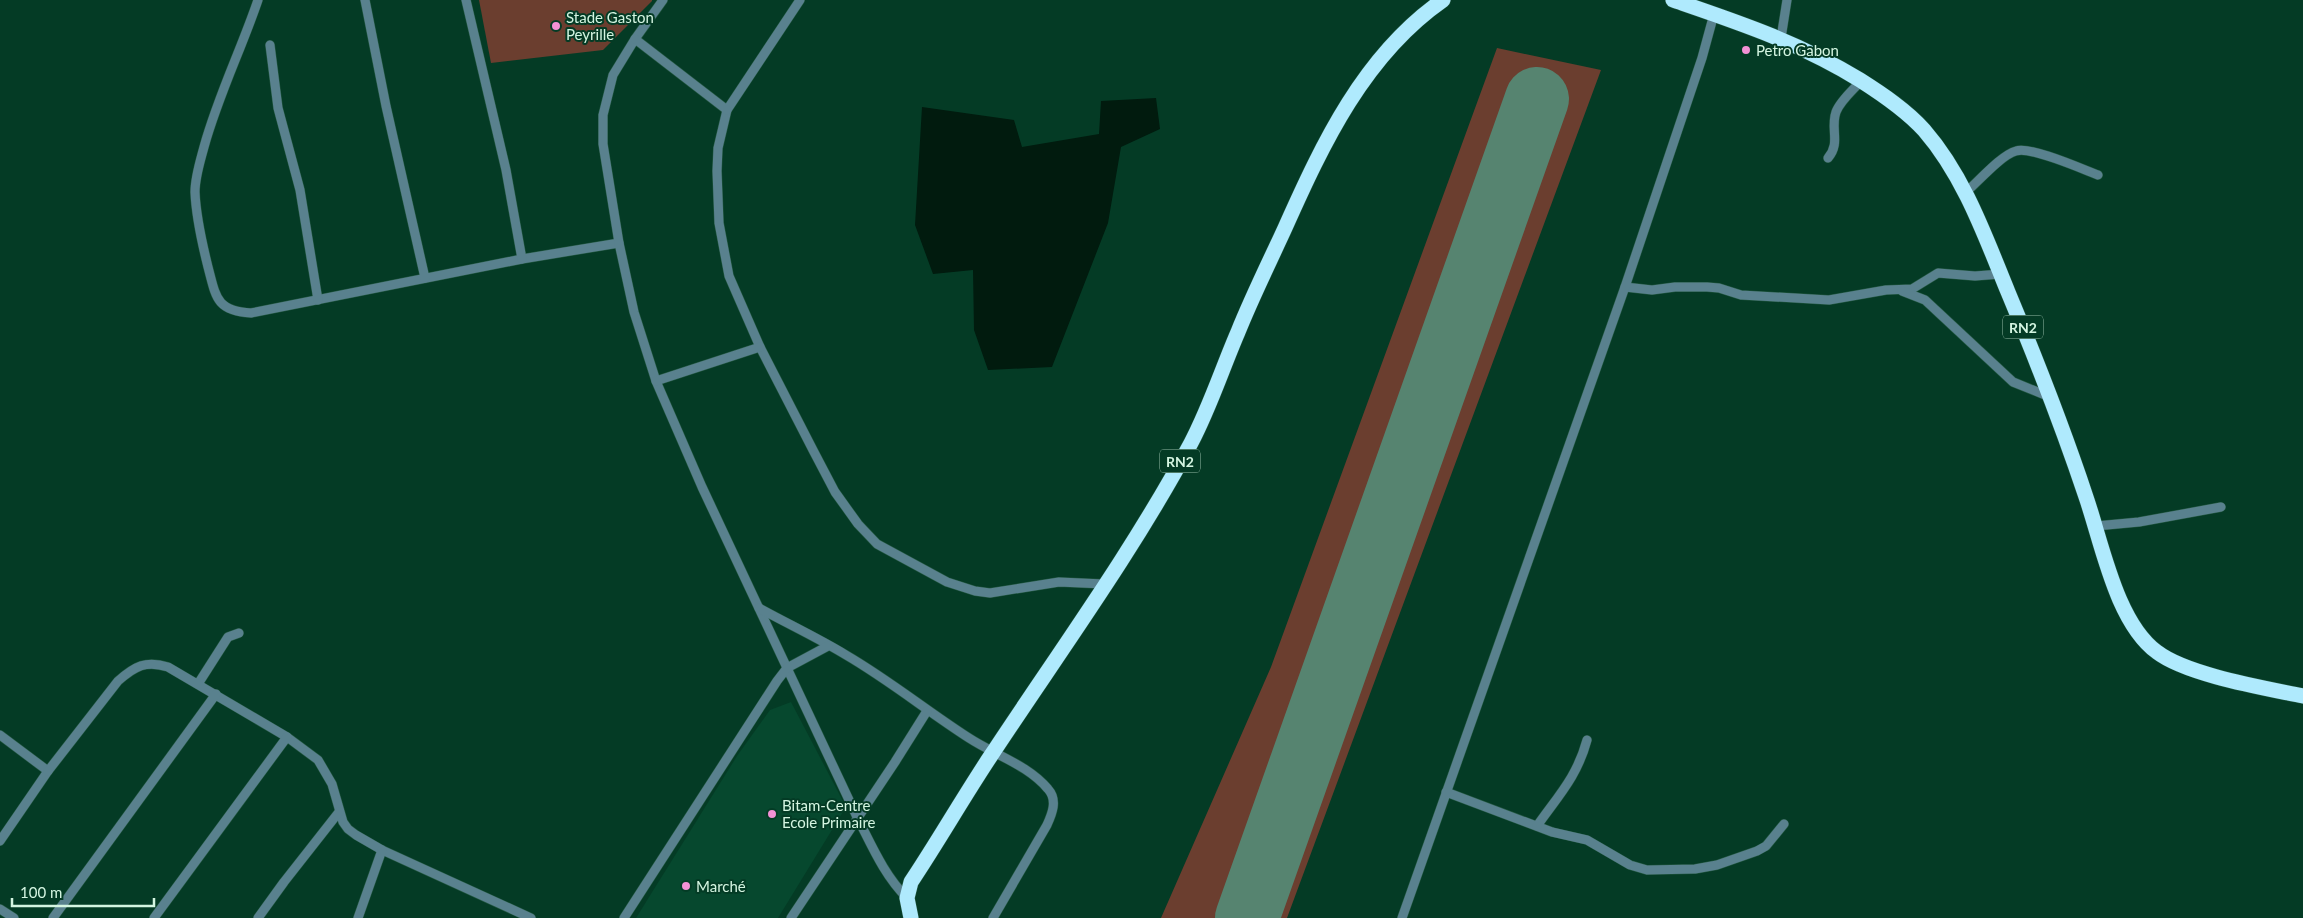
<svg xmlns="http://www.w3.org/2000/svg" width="2303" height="918" viewBox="0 0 2303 918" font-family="Lato,sans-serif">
<rect width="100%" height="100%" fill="#043b25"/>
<path fill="#06482e" d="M791 702 846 807 778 918H636L737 756 770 710Z"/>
<g fill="#6b3e2f">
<path d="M479 0H652V1L603 50 491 63Z"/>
<path d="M1497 48 1601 70 1287 918H1161L1271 667Z"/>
</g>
<path fill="#011b0e" d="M1156 98 1160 129 1121 147 1108 223 1052 367 988 370 974 330 973 270 933 274 915 225 922 107 1014 120 1022 147 1099 134 1101 101Z"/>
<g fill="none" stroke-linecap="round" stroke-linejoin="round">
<path stroke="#568470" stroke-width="64" d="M1247 918 1537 99"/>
<g stroke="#255943" stroke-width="10">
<g id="street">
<path d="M258 0C241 50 218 96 204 147 200 162 195 177 195 192 196 217 202 243 208 267 216 297 216 311 251 313L522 259 619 243"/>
<path d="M365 0 386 106 425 278"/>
<path d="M466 0 506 170 522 259"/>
<path d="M663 0 635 39 613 75 603 115V144L619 243 634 312 656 381 702 487 857 817C872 846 884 875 907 898"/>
<path d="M800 0 727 110 718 148 717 171 719 223 729 276 760 347 814 452 835 492 858 524 877 544 947 582 975 591 990 593 1059 582 1104 584"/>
<path d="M1781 38 1787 0"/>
<path d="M635 39 727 110"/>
<path d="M270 45 278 108 300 190 318 300"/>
<path d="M1828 158C1841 143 1830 129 1836 112 1840 101 1853 90 1861 81"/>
<path d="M1965 193C1978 182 2001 155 2016 151 2031 146 2082 169 2098 175"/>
<path d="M1625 287 1652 290 1675 287H1707L1719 288 1741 295 1829 300 1886 290 1912 289 1938 273 1975 276 2001 274"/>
<path d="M1902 291 1925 300 2013 382 2050 397"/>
<path d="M656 381 760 347"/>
<path d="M2096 526 2139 522 2221 507"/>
<path d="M759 608C788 624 818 638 846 655 889 680 927 711 969 738 995 755 1028 765 1048 789 1058 800 1052 814 1047 825L993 918"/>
<path d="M198 684 228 637 239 633"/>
<path d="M0 735 48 771 0 841"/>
<path d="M48 771 118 681C135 666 146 660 168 667L287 737 318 760 332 784 343 822 348 829 356 835 382 850 531 918"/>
<path d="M1446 792 1552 832 1587 840 1630 865 1647 870 1695 869 1717 865 1757 851 1766 846 1784 824"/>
<path d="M1537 826C1558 796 1577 777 1587 740"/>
<path d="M0 909 14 918"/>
<path d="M53 918 216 694"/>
<path d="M154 918 287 737"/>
<path d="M258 918 284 882 339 812"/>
<path d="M358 918 382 850"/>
<path d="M624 918 777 681 787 668 828 646"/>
<path d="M791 918 895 762 927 711"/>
<path d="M1402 918 1625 287 1702 58 1714 14"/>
</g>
</g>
<g stroke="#255943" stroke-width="16">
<g id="highway">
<path d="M1673 0C1740 23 1798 42 1860 80 1882 94 1906 110 1924 130 1964 176 1985 236 2008 292 2036 359 2063 428 2086 497 2102 543 2116 622 2157 652 2187 675 2265 688 2303 696"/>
<path d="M911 918 907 898 911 882C939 840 964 796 992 754 1060 651 1133 551 1191 443 1210 407 1222 369 1238 332 1252 297 1269 263 1285 228 1323 143 1364 55 1443 0"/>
</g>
</g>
<use href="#street" stroke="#59818e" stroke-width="9"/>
<use href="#highway" stroke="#afeafd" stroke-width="15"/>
</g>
<g fill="#f391d5" stroke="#043b25" stroke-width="2">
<circle cx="556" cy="26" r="5"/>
<circle cx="1746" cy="50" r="5"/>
<circle cx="772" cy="814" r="5"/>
<circle cx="686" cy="886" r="5"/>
</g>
<g text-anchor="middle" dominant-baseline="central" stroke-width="4" stroke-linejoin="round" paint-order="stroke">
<g fill="#043b25" stroke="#96bda9" stroke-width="1">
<rect x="2003" y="315.5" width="40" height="23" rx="4"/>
<rect x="1160" y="449.5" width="40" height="23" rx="4"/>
</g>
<g font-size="14" font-weight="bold" fill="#d4f5e1">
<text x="2023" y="327">RN2</text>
<text x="1180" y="461">RN2</text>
</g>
<g font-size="15" fill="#d4f5e1" stroke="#043b25" text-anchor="start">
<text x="566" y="17">Stade Gaston<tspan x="566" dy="17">Peyrille</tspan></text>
<text x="1756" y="50">Petro Gabon</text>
<text x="782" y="805">Bitam-Centre<tspan x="782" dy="17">Ecole Primaire</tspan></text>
<text x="696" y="886">Marché</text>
</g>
</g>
<path d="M12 898v8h142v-8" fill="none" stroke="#d4f5e1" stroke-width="2.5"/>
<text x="20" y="898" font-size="15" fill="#d4f5e1" stroke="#043b25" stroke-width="4" paint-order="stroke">100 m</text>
</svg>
